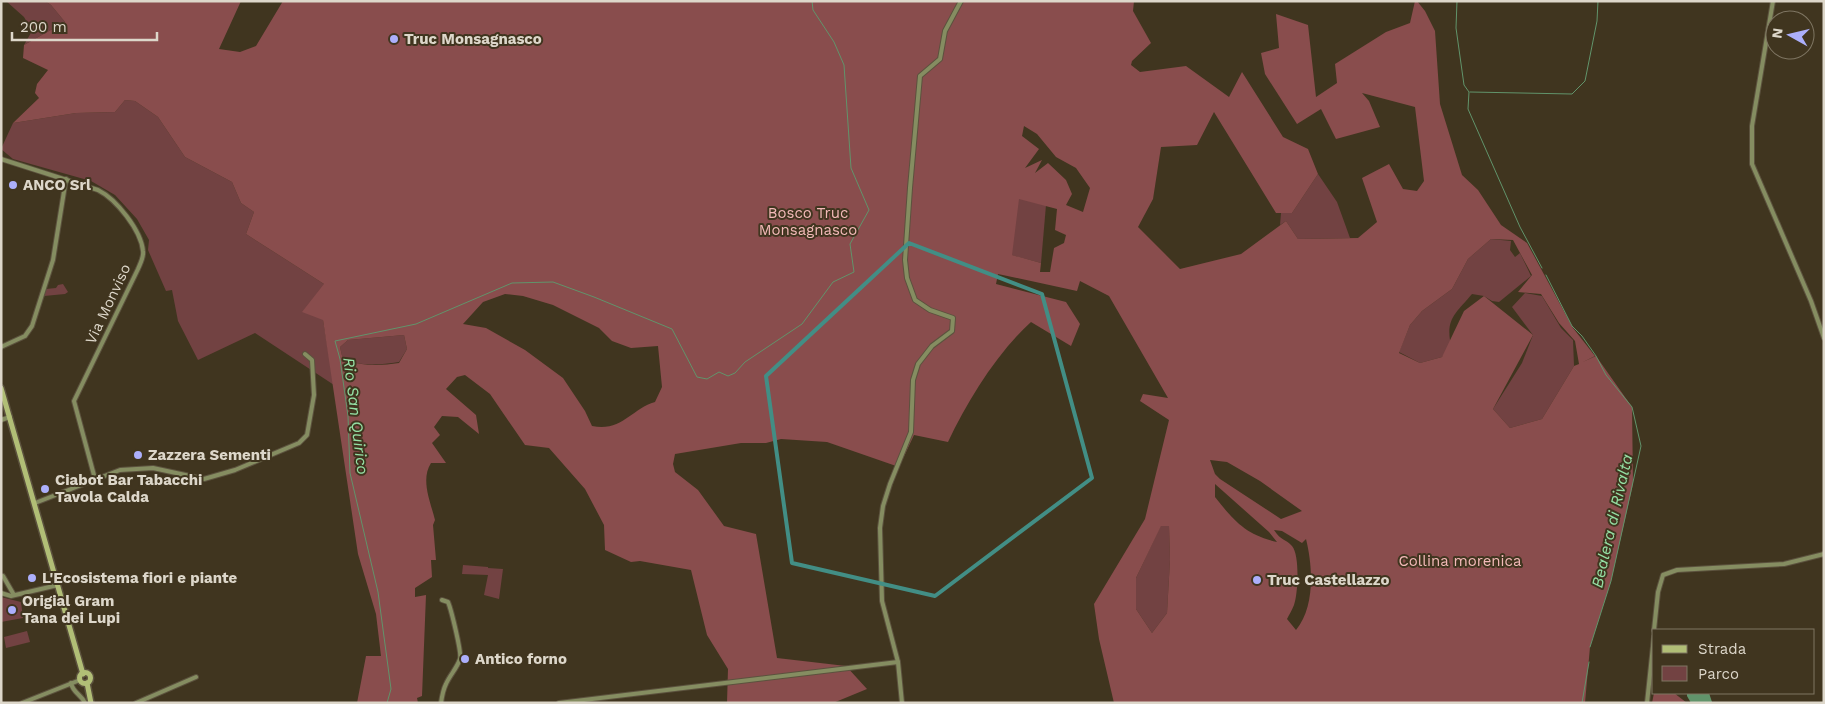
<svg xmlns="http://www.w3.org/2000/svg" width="1825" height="704" viewBox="0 0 1825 704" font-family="'Work Sans',sans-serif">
<rect width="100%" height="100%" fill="#40351f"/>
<g fill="#724242">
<path d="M6 1H45L51 5 65 22 24 45 32 31 24 17Z"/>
<path d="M125 100 135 101 158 117 185 157 232 182 241 203 254 212 246 234 324 284 323 320 334 385 255 333 198 360 178 321 172 290 166 291 148 250 149 240 137 219 115 195 91 181 13 159 1 149 13 123 76 113 115 112Z"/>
<path d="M1318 174 1337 202 1350 238 1298 239 1286 221 1280 225 1281 213H1292Z"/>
<path d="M1018 198 1046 205 1041 263 1011 255Z"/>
<path d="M1491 239 1511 241 1510 250 1515 257 1520 253 1531 276 1499 302 1492 301 1484 296 1472 294C1456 313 1445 319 1451 345L1442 357 1420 363 1399 352 1410 325 1422 311 1452 289 1468 259Z"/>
<path d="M63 284 68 292 65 294 44 296 46 289 56 288 58 285Z"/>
<path d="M1525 293 1542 296 1561 328 1573 340 1574 366 1542 419 1510 428 1493 409 1522 363 1533 335 1512 307Z"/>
<path d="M404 335 407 349 399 362C379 365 363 366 343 360L340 347 348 340Z"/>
<path d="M1161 525 1169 526 1170 560 1167 613 1152 633 1136 609V578Z"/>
<path d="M463 565 488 567V571V568L503 569 499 599 484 595 488 575 462 574Z"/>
<path d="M1 597 21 602 23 618 1 622Z"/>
<path d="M27 631 30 642 6 648 4 637Z"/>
</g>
<g fill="#894d4d" fill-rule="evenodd">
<path d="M45 1H241L219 49 240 52 256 46 283 1H1134L1133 11 1151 43 1132 61 1131 65 1140 72 1186 66 1229 97 1242 72 1283 137 1308 149 1318 174 1292 213H1276L1214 112 1197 145 1161 147 1153 199 1138 227 1180 269 1241 254 1286 221 1298 239 1358 238 1377 222 1362 178 1389 164 1403 189 1417 191 1424 181 1415 107 1362 93 1369 101 1380 127 1336 139 1321 109 1297 124 1265 74 1261 53 1279 48 1276 14 1308 25 1316 97 1337 83 1335 64 1386 32 1410 23 1415 1H1417L1425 11 1435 31 1440 104 1462 175 1478 190 1501 225 1527 243 1573 328 1595 356 1583 362 1596 356 1632 407 1633 484 1611 581 1590 647 1585 703H1114L1099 639 1094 604 1145 519 1169 420 1140 401 1143 394 1168 398 1109 296 1080 281 1077 291 998 274 996 284 1066 302 1080 324 1071 346 1031 322C997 353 968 400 948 442L914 435 899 467 827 442 781 439 766 443H741L675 454 673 464 675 472 698 490 724 526 756 534 777 658 846 666 867 689 833 703H727L728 669 707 635 691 570 640 561 631 562 605 550 604 525 585 489 549 448 525 445 490 394 465 375 457 377 446 389 476 415 479 434 458 417 442 416 434 427 440 435 432 443 446 463H431C420 480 431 503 435 520L433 525 436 560H431L432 577 415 588V597L426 595 422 696 417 698 418 703H357L366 656H381L376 614 358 554 323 320 302 312 324 284 246 234 254 212 241 203 232 182 185 157 158 117 135 101 125 100 115 112 76 113 13 123 39 98 35 93 37 84 48 70 23 58 24 45 65 22 51 5ZM1024 126 1037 134 1056 157 1076 168 1090 188 1083 212 1066 205 1072 194 1066 180 1048 163 1035 173 1042 160 1025 168 1039 149 1022 136ZM1019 199 1057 209 1055 230 1066 235 1064 243 1054 248 1050 272H1040L1041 263 1012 255ZM1491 239 1513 240 1532 275 1518 292 1541 294 1559 323 1575 341 1579 364 1574 366 1542 419 1510 428 1493 409 1533 335 1484 296 1464 311 1442 357 1420 363 1399 353 1410 325 1422 311 1452 289 1468 259ZM505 294 523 296 553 305 599 328 612 341 631 348 658 346 662 387 655 402C631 409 622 432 592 426L585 411 563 378 525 350 486 328 463 324 483 302ZM404 335 407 349 399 363C379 366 363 366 343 360L340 347 348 340ZM1210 460 1227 462 1260 481 1302 511 1281 519 1220 479 1215 474ZM1215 484 1269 532 1277 542C1246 535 1234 521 1215 497ZM1161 526H1169L1170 560 1167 613 1152 633 1136 609V578ZM1274 530 1282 531 1302 543 1306 539C1313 567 1315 607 1296 630L1287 619C1289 615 1292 610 1294 605 1298 594 1300 555 1292 546 1286 539 1281 541 1274 530Z"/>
<path d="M1654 693H1674L1687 703H1652Z"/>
</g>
<path fill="#61946b" d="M1687 693H1709L1712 702 1691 703 1687 696Z"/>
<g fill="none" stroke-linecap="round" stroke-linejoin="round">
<g stroke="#61946b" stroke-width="1">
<path d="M1457 1 1456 28 1464 85 1469 92 1468 109 1520 227 1542 268"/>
<path d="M1470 92 1572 94 1585 81 1597 21 1598 1"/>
<path d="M1546 275 1572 326 1582 336 1596 356 1606 375 1632 407 1641 446 1611 581 1590 647"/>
<path d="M387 703 391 689 378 592 350 473 348 416 340 359 335 341 416 324 512 283 553 282 594 297 672 329 697 377 707 379 719 372 728 376 735 373 745 362 802 324 833 282 854 272 850 244 869 210 851 168 844 65 834 42 813 10 812 1"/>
<path d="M1582 703 1589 662"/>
</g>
<g stroke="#5c523e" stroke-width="6">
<g id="street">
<path d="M1773 1 1752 126V164L1811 301 1824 338"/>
<path d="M1 159 98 190C116 199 141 230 143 251 144 257 140 264 138 269L74 401 95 479"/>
<path d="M1 347 25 336 32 326 53 260 66 179"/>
<path d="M1 420 10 417"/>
<path d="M35 503 120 470 153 468 204 479 235 470 299 443 307 435 314 395 312 360 305 354"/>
<path d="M3 576 14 595"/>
<path d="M1 593 11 596 58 585"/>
<path d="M1654 630 1658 592 1663 575 1677 570 1784 564 1824 554"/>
<path d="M71 683C73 693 81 694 85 703"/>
<path d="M22 703 80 680"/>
<path d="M136 703 196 677"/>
<path d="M441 703C442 696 443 690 446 684 450 675 457 668 460 659 462 653 451 609 448 602L442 600"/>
<path d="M559 703 898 662"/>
<path d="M902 703 898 662 882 601 880 528 883 506 890 484 911 432 913 380 918 364 932 346 952 331 953 318 930 310 915 300 907 278 905 260 910 188 920 76 940 59 945 31 961 1"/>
<path d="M1647 703 1654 637"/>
</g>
</g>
<g stroke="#5c523e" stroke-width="8">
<g id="secondary">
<path d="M1 388 83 674"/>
<circle cx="85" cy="678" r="5.5"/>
<path d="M87 683 91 703"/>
</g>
</g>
<use href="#street" stroke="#858d61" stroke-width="4"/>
<use href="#secondary" stroke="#b1be76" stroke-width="5"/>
</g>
<path fill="none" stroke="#428e85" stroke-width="4" stroke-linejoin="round" d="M909 243 1042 294 1092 478 935 596 792 563 766 376Z"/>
<g fill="#acaffb" stroke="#40351f" stroke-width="2">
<circle cx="394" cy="39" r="5"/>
<circle cx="13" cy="185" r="5"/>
<circle cx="138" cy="455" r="5"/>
<circle cx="45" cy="489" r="5"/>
<circle cx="32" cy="578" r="5"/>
<circle cx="1257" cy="580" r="5"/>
<circle cx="12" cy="610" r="5"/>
<circle cx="465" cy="659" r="5"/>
</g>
<g text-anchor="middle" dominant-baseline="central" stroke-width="4" stroke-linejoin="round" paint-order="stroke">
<g font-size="15" font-weight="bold" fill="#ddd7ca" stroke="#40351f" text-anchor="start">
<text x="404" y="39">Truc Monsagnasco</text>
<text x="23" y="185">ANCO Srl</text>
<text x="148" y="455">Zazzera Sementi</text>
<text x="55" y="480">Ciabot Bar Tabacchi<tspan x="55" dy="17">Tavola Calda</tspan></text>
<text x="42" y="578">L'Ecosistema fiori e piante</text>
<text x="1267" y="580">Truc Castellazzo</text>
<text x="22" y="601">Origial Gram<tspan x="22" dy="17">Tana dei Lupi</tspan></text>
<text x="475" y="659">Antico forno</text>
</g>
<g font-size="15" fill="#f4bab9" stroke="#40351f">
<text x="808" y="213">Bosco Truc<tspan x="808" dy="17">Monsagnasco</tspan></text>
<text x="1460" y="561">Collina morenica</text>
</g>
<g font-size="15" fill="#ddd7ca" stroke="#40351f">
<text transform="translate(108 304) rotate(-65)">Via Monviso</text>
</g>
<g font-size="16" font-style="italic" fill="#95e1a5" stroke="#40351f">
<text transform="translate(356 416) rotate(83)">Rio San Quirico</text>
<text transform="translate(1612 521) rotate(-77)">Bealera di Rivalta</text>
</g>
</g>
<rect width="1825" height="704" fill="none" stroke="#ddd7ca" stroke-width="5"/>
<rect x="1652" y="629" width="162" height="65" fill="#40351f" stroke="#7f7663"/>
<rect x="1662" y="645" width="25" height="8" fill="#b1be76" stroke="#7f7663"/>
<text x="1698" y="654" font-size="15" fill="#ddd7ca">Strada</text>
<rect x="1662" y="666" width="25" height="15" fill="#724242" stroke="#7f7663"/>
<text x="1698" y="679" font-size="15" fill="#ddd7ca">Parco</text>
<g transform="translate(1790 35) rotate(278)"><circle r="24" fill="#40351f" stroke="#7f7663"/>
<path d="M0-4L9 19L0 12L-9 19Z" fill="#acaffb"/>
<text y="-8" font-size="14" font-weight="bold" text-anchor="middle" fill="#ddd7ca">N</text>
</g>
<path d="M12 32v8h145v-8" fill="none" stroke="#ddd7ca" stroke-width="2.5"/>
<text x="20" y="32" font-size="15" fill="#ddd7ca" stroke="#40351f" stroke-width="4" paint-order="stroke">200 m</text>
</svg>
